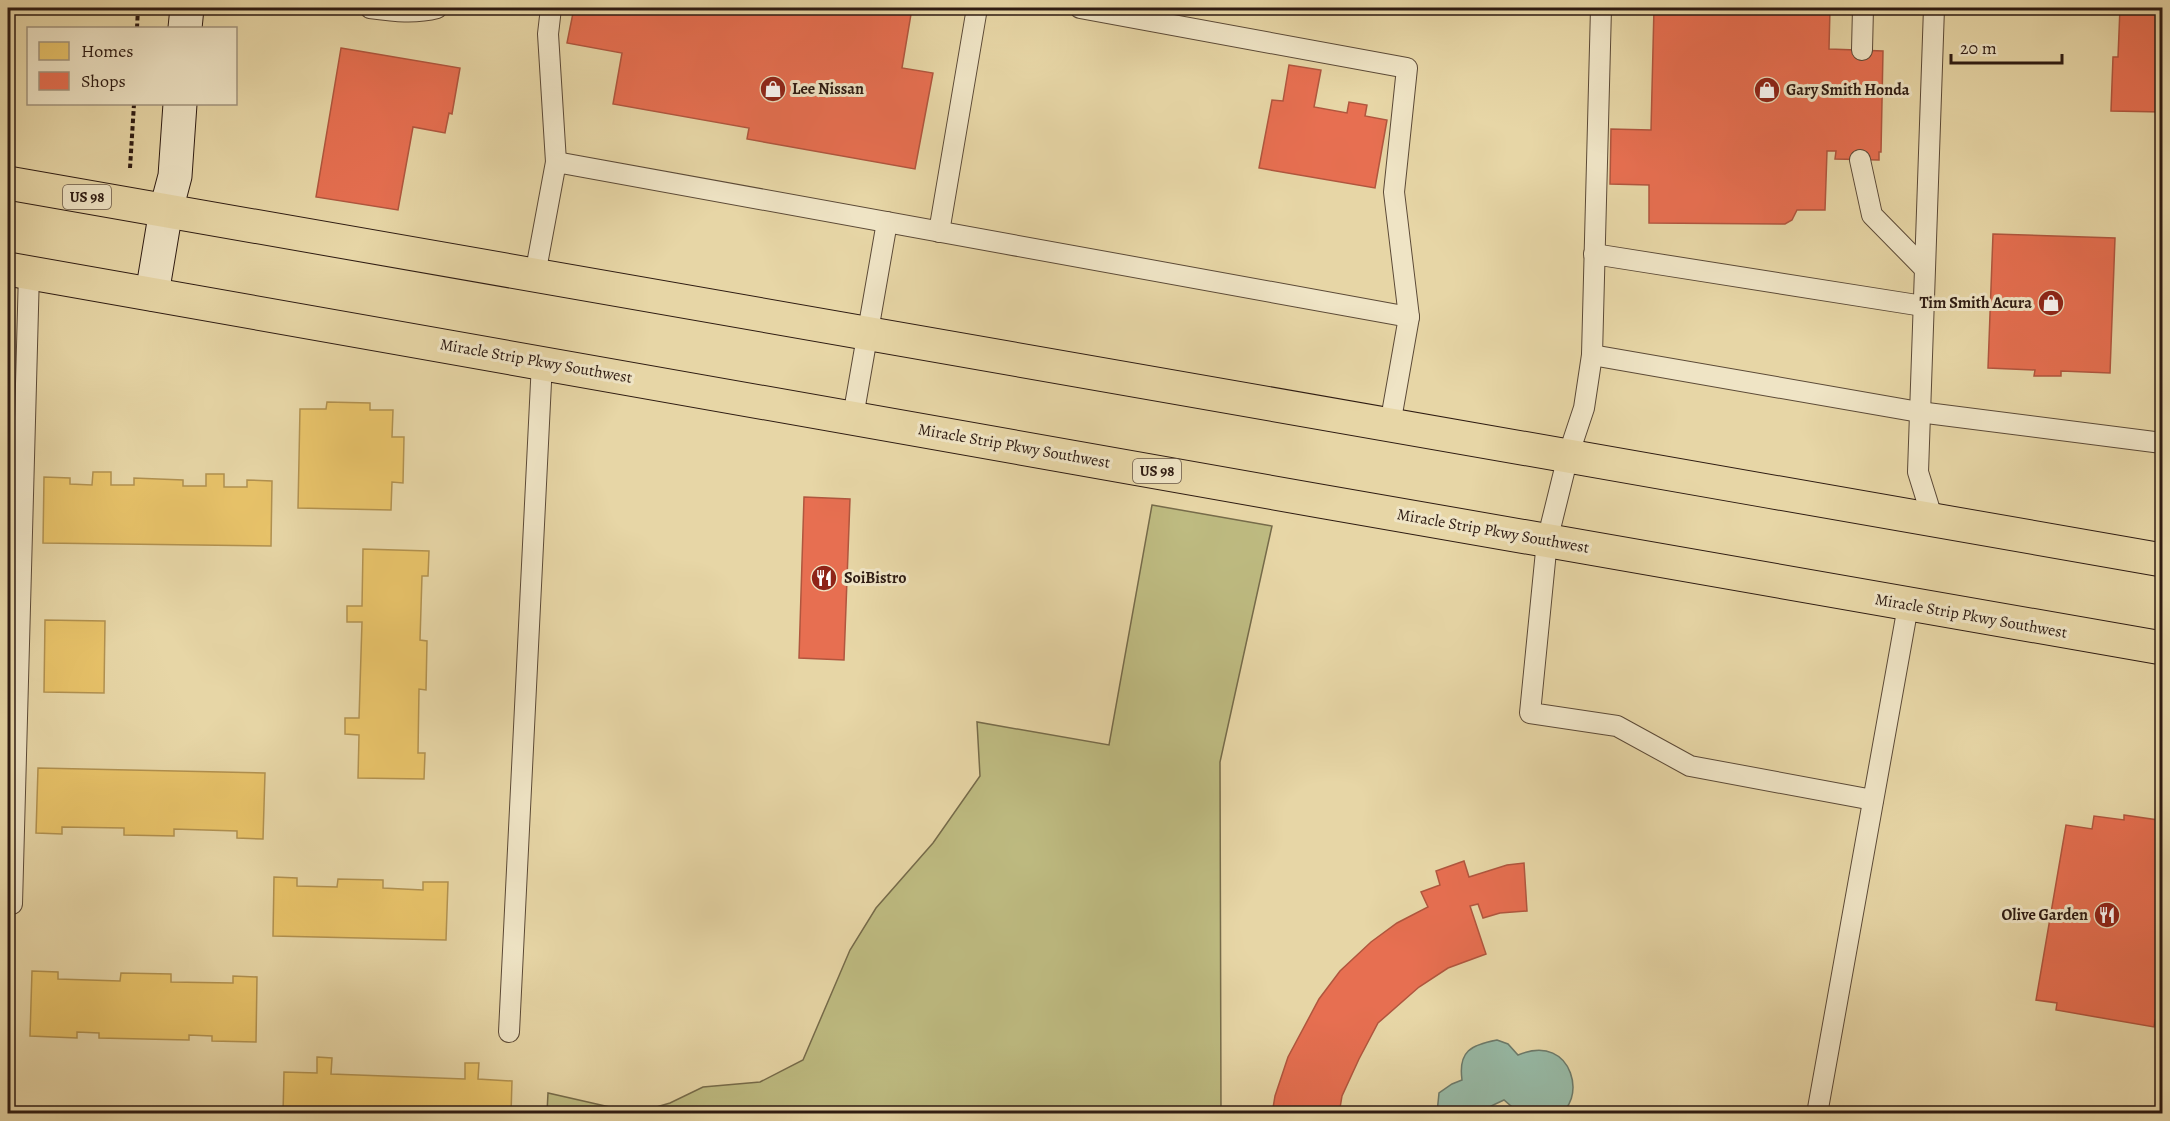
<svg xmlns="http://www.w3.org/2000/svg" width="2170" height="1121" viewBox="0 0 2170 1121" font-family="Alegreya,serif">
<rect width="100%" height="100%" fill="#e7d6a6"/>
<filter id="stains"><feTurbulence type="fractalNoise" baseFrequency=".00333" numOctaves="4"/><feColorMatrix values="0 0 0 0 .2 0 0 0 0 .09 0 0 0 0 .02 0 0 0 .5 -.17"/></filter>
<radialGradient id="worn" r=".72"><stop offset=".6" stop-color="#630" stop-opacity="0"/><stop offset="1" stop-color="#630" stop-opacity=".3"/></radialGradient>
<path fill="#bebb81" stroke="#766b4a" stroke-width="1.5" d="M1152 505 1272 526 1220 762 1221 1113H547L548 1093 636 1113 670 1103 703 1087 760 1082 803 1060 850 950 876 908 933 843 980 776 977 722 1109 745Z"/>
<path fill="#97b9a5" stroke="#6d7a6a" stroke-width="1.5" d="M1497 1040 1508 1044 1518 1055C1576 1031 1587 1107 1556 1114 1545 1116 1530 1114 1519 1113L1504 1100 1491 1106 1489 1113H1437L1439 1093 1452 1084 1462 1080C1458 1051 1471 1045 1497 1040Z"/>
<g fill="#e9c46a" stroke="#b19150" stroke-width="1.5">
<path d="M327 402 370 403V410H393L392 437H404L403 483 392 482 391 510 298 508 300 409H326Z"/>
<path d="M93 472H111V485H134V478L183 480V486H206V474H224V487H247V480L272 481 271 546 43 543 44 477 70 478V484L92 485Z"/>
<path d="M363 549 429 551 428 576H422L420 640 427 641 426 690 419 689 418 753H425L424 779 358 778 359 735 345 734V718H359L362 622H347V606H362Z"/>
<path d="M45 620 105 621 104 693 44 692Z"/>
<path d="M38 768 265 773 263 839 237 838V831L174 829V836L124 835V828L62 827V834L36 833Z"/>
<path d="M274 877 297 878V886L337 887 338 879 383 880V888L423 890V882H448L446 940 273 936Z"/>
<path d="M32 971 58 972V979L120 981 121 973 171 974V982L233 983V976L257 977 256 1042 212 1041V1036L189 1035V1040L99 1038V1033L77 1032V1038L30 1036Z"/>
<path d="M317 1057 332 1058 331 1074 465 1079V1063H479L478 1079 512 1081 511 1114H283L284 1072 317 1073Z"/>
</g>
<g fill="#e76f51" stroke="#b0563e" stroke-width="1.5">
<path d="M574 8H875L911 14 902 68 933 73 915 169 747 139 749 128 613 104 622 53 567 43Z"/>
<path d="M1654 8H1830L1829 49 1883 51 1881 152H1879V160L1835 159 1836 151H1827L1825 210H1797L1792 220 1785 224 1649 223V185L1610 184 1611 129 1651 130Z"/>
<path d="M2120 8H2162V112L2111 111 2113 57H2118Z"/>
<path d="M341 48 460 68 452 114 449 113 445 133 413 127 398 210 316 197Z"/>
<path d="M1289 65 1321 70 1314 107 1347 113 1349 102 1367 105 1365 116 1387 120 1375 188 1259 168 1272 100 1283 101Z"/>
<path d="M1993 234 2115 238 2110 373 2061 371V376H2034L2035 370 1988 368Z"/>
<path d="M804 497 850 499 844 660 799 658Z"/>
<path d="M2124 815 2158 820V826L2162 827V1021L2155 1020 2154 1027 2056 1010 2057 1003 2036 1000 2066 825 2092 829 2094 816 2124 820Z"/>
<path d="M1464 861 1469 877 1507 865 1524 863 1527 911 1500 913 1483 918 1478 904 1470 906 1486 954 1448 968 1419 987 1378 1023 1359 1059 1342 1096 1339 1114H1272L1275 1096 1288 1057 1319 999 1340 971 1371 942 1397 923 1428 907 1421 892 1440 885 1436 871Z"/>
</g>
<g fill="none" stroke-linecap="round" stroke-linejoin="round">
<g stroke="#5c4a37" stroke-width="22">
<g id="lane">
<path d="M370 8C393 11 414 14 437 8"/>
<path d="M551 8 548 34 556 162"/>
<path d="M1080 8 1407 68 1394 192 1409 317"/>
<path d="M1601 8 1592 355 1584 408 1568 456 1547 541 1530 713 1617 726 1690 766 1873 800"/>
<path d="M1862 50 1863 8"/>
<path d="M1860 160 1872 215 1924 268"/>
<path d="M939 232 977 8"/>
<path d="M1594 254 1923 306"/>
<path d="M535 275 556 162 1409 317 1390 425"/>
<path d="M1592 355 1919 412 2162 443"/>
<path d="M853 417 887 222"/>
<path d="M1933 520 1918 472 1934 8"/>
<path d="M12 904 29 272"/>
<path d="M509 1032 542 362"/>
<path d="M1817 1114 1908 606"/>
</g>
</g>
<g stroke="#2e1b12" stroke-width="35">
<g id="secondary">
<path d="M185 28 187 8"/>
<path d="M152 294 166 210 175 176 180 104"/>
</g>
</g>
<g stroke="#2e1b12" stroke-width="35">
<g id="highway">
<path d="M8 183 2162 560"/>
<path d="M8 269C727 391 1443 527 2162 648"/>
</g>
</g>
<g stroke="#2e1b12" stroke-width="4" stroke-dasharray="4.5 3" stroke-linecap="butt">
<path d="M137 28 138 8"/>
<path d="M130 168 134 104"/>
</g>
<use href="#lane" stroke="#efe4c5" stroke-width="20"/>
<use href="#secondary" stroke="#efe4c5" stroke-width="33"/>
<use href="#highway" stroke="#e7d6a6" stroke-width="33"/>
</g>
<defs>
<g id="shop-disc" transform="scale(1.35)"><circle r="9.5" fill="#8f2418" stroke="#efe4c5"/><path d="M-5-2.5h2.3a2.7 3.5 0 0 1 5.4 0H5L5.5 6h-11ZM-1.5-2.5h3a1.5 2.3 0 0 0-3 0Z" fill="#fff"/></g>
<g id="restaurant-disc" transform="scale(1.35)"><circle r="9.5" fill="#8f2418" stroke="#efe4c5"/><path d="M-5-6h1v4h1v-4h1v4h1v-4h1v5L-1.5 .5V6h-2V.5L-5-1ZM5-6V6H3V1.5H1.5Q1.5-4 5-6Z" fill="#fff"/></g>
</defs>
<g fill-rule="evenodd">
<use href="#shop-disc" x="773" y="89"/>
<use href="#shop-disc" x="1767" y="90"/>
<use href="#shop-disc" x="2051" y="303"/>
<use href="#restaurant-disc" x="824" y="578"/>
<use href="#restaurant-disc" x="2107" y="915"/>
</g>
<g text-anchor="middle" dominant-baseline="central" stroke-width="6" stroke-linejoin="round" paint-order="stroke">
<g fill="#efe4c5" stroke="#685748" stroke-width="1.5">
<rect x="63" y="185" width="48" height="24" rx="4.5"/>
<rect x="1133" y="459" width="48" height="24" rx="4.5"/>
</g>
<g font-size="15" font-weight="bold" fill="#2e1b12">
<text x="87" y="197">US 98</text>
<text x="1157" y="471">US 98</text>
</g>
<g font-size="16" font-weight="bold" fill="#2e1b12" stroke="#efe4c5" text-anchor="start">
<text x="792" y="89">Lee Nissan</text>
<text x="1786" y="90">Gary Smith Honda</text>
<text x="2032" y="303" text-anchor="end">Tim Smith Acura</text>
<text x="844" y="578">SoiBistro</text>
<text x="2088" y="915" text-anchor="end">Olive Garden</text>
</g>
<g font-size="16" fill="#2e1b12" stroke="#efe4c5">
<text transform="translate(536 361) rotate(10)">Miracle Strip Pkwy Southwest</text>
<text transform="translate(1014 446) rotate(10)">Miracle Strip Pkwy Southwest</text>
<text transform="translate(1493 531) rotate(10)">Miracle Strip Pkwy Southwest</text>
<text transform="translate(1971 616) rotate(10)">Miracle Strip Pkwy Southwest</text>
</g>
</g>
<rect width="2170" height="1121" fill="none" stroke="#e7d6a6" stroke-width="30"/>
<rect x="9" y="9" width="2152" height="1103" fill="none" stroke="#2e1b12" stroke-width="3"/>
<rect x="15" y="15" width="2140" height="1091" fill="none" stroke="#2e1b12" stroke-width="1.5"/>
<rect x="27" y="27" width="210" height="78" fill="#efe4c5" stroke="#a2947d" stroke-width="1.5"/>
<rect x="39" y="42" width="30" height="18" fill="#e9c46a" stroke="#a2947d" stroke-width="1.5"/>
<text x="81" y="57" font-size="18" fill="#2e1b12">Homes</text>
<rect x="39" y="72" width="30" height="18" fill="#e76f51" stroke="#a2947d" stroke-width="1.5"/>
<text x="81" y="87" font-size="18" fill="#2e1b12">Shops</text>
<path d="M1951 54v9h111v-9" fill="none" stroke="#2e1b12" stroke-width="3"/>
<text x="1960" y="54" font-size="18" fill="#2e1b12" stroke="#efe4c5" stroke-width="4.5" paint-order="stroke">20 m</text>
<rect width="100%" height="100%" filter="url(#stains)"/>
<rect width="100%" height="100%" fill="url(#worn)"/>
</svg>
